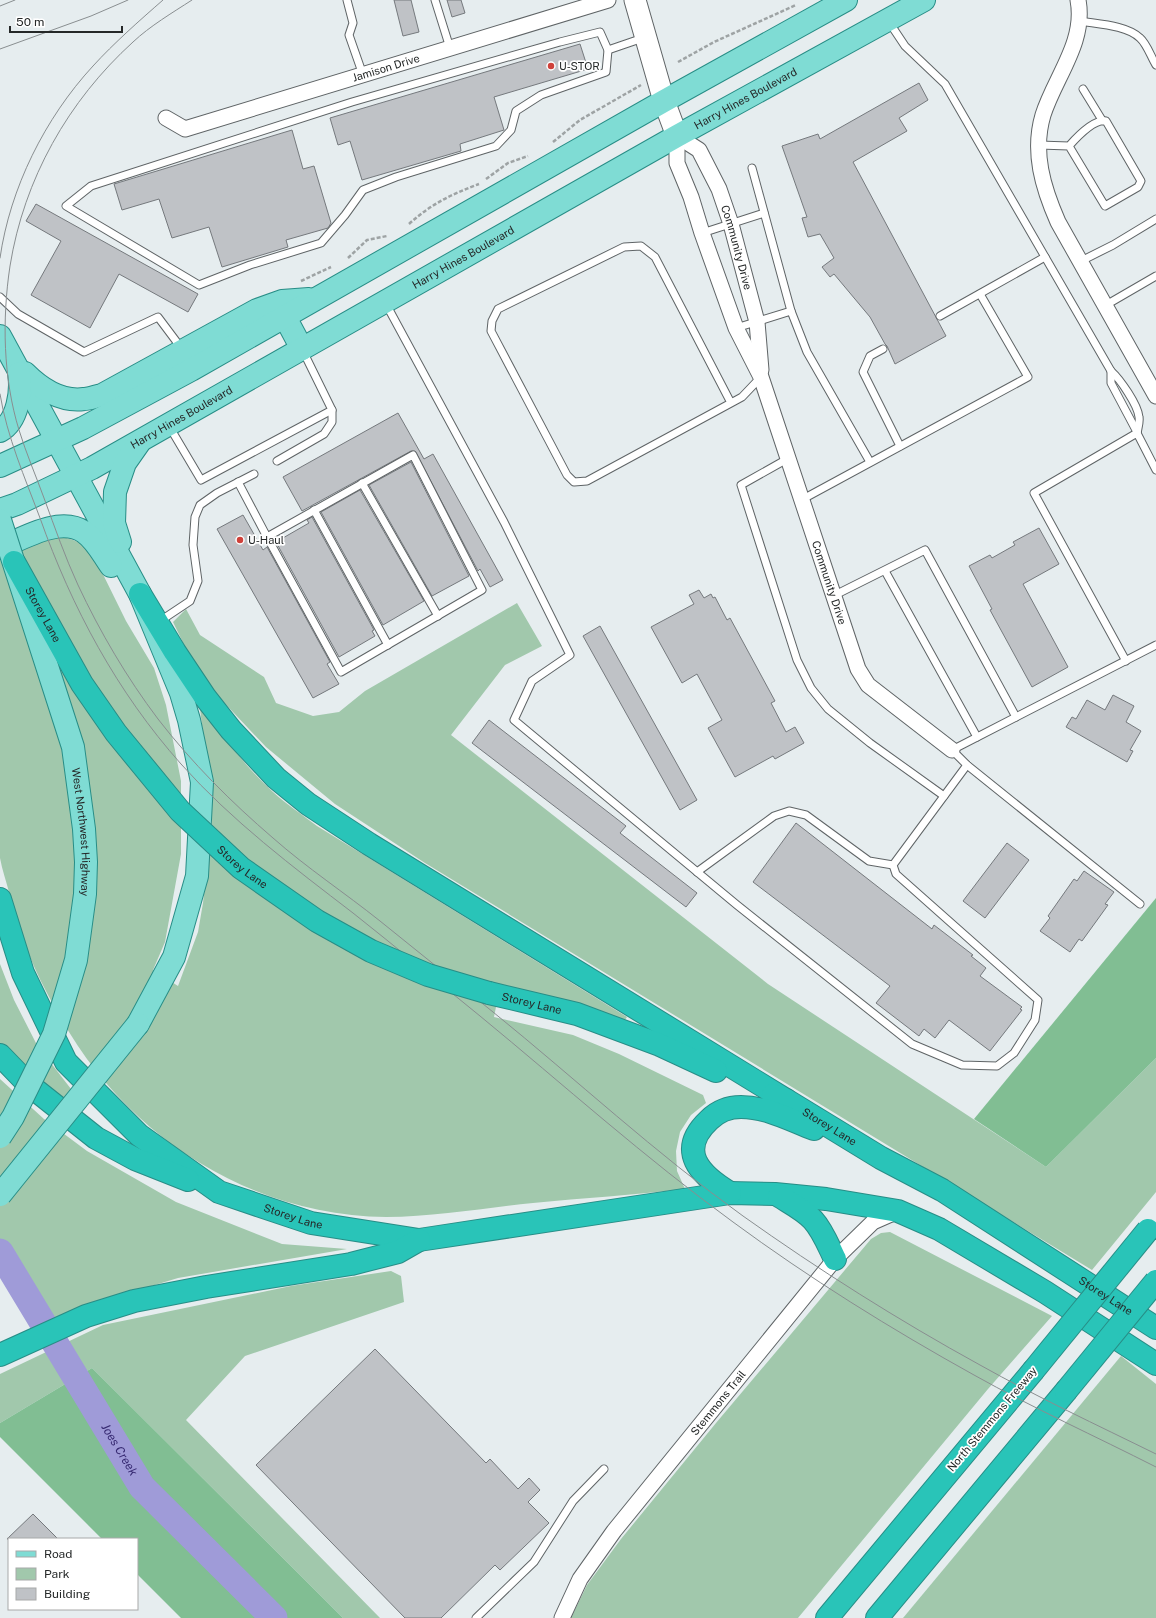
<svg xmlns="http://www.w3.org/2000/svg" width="1156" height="1618" viewBox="0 0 1156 1618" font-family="'Public Sans',sans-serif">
<rect width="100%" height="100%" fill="#e6edef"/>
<g fill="#a1c8ac">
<path d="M61 537C74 539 82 543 92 552L126 621 154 668 166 705 181 781V854L165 942 153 970 178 986 198 932 203 903 212 823V810L199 700C220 734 244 765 273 792 287 805 303 815 317 826L627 1017 625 1020 591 1008 500 987 494 1017 573 1035 619 1054 703 1095 706 1103 691 1115 680 1132 676 1151 677 1171 685 1189C634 1195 583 1198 533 1203 484 1208 435 1217 386 1217 256 1216 136 1142 69 1032 41 985 22 946 9 892 6 881 2 869 0 858 0 848 0 838 0 828 0 807 0 785 0 763 0 695 0 626 0 557L50 538Z"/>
<path d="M517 603 542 646 505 665 451 735 768 984 1046 1167 1156 1058V1192L1092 1270 425 863 335 804 266 747 217 695 192 661 173 622 186 609 200 635 264 677 276 703 313 716 339 712 365 691Z"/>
<path d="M0 964 14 1000 37 1045 71 1089 59 1104 0 1051Z"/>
<path d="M0 1079 44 1119 87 1151 176 1202 282 1244 347 1249 178 1278 125 1294 52 1322 0 1241Z"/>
<path d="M890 1232 1052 1316 988 1389 798 1618H571L587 1585 621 1539 716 1423 871 1239 881 1233Z"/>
<path d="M391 1271 401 1276 404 1302 245 1356 186 1420 380 1618H343L92 1368 0 1423V1374L103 1325 291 1286Z"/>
<path d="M1121 1356 1156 1384V1618H903Z"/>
</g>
<g fill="#81be93">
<path d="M1156 898V1058L1046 1167 974 1119Z"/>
<path d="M92 1368 343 1618H181L137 1574V1539H102L0 1437V1423Z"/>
</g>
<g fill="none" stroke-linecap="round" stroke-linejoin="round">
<path stroke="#9f9bd8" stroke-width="27" id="s1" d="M0 1252 142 1487 274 1618"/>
</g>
<g fill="#bfc2c6" stroke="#75797d">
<path d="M394 0H411L419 32 403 36Z"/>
<path d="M447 0H461L465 13 452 17Z"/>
<path d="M580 44 588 69 494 97 504 130 460 144 461 151 362 180 350 141 338 145 330 118Z"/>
<path d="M919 83 928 100 899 118 907 131 853 162 946 336 895 364 887 346 885 344 870 317 834 274 830 277 822 267 834 258 820 234 808 237 802 218 807 217 782 146 818 134 820 139Z"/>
<path d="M292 130 303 169 314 166 331 223 328 228 286 240 288 247 222 267 209 227 172 238 159 199 122 210 114 184Z"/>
<path d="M36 204 198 294 188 312 119 274 90 328 31 295 61 241 26 221Z"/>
<path d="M398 413 424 459 433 454 503 580 490 587 480 569 478 571 415 451H411L302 511 283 477Z"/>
<path d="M411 462 469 576 432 596 369 485Z"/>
<path d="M360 490 424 601 383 625 321 512Z"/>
<path d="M243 515 263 550 267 547 330 662 327 664 339 684 313 698 217 529Z"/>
<path d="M312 517 374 630 372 631 375 636 339 657 276 542 309 523 307 520Z"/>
<path d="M1039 528 1059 564 1023 584 1068 667 1032 687 990 610 992 609 969 566 990 555 992 558 1015 545 1013 542Z"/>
<path d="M699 590 704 598 711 594 713 598 715 597 727 620 730 618 775 701 771 703 786 732 795 727 804 743 775 759 773 756 735 777 708 728 722 720 697 674 682 683 651 627 694 604 689 595Z"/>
<path d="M600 626 697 800 680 810 583 636Z"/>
<path d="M1113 695 1134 706 1126 722 1141 731 1130 750 1133 751 1127 762 1066 727 1072 717 1076 719 1087 700 1105 710Z"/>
<path d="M489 720 626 826 620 833 697 893 686 907 472 743Z"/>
<path d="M796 823 932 929 934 925 973 955 971 956 986 968 980 976 1022 1007 1020 1009 1022 1010 990 1051 949 1020 935 1038 924 1029 919 1036 876 1003 890 986 753 882Z"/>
<path d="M1007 843 1029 860 985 918 963 901Z"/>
<path d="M1084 871 1114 892 1105 904 1108 905 1082 941 1079 939 1070 952 1040 931 1050 918 1048 916 1074 879 1077 881Z"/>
<path d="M375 1349 486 1463 490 1459 518 1489 529 1478 540 1490 528 1502 549 1523 500 1570 495 1565 441 1618H405L256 1465Z"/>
<path d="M33 1514 58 1539H7Z"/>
</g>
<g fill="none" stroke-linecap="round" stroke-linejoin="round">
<g stroke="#5f6466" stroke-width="9">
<g id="lane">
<path d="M347 0 353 23 349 35 363 75"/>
<path d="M435 0 450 48"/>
<path d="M1080 21C1097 24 1127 25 1140 38 1147 44 1151 57 1156 65"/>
<path d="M889 22 905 46 945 84 1111 371C1120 379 1138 405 1139 417 1140 422 1138 428 1137 433"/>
<path d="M600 32 608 50 606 72 541 95 516 111 511 130 496 146 396 177 363 190 345 215 321 243 250 265 199 285 66 206 91 186 352 102 560 42Z"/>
<path d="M608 50 643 38"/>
<path d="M1083 89 1102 120"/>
<path d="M1039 145 1069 146 1105 206 1138 187 1141 181 1106 121C1094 119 1077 137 1069 146"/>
<path d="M752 168 791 311"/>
<path d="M702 233 764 213"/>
<path d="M1081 261 1113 245 1156 219"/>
<path d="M0 297 18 314 84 352 158 317 176 341 181 350"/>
<path d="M386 304 504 522 570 655 532 681 514 720 737 905 912 1044 962 1065 997 1066 1014 1053 1035 1020 1038 1000 896 874 893 865 967 765"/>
<path d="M1106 305 1156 276"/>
<path d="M940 316 1045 257"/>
<path d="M736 328 791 311 807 352 870 462"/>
<path d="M883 349 870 356 863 372 900 446"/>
<path d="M1111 371V383L1137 432"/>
<path d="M731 403 655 257 641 246 624 247 498 309 492 321 491 331 567 475 574 482 587 481 731 403 742 397 761 377"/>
<path d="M169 426 201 480 332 410 303 351"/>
<path d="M789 458 741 485 797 660 811 688 828 709 870 743 944 796"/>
<path d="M277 461 324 434 332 422V410"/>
<path d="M238 482 267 537 272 546 341 672 482 590 413 455 267 537"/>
<path d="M362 483 438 616"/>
<path d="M803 499 1028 377 980 294"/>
<path d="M314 510 388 645"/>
<path d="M885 571 977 737"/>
<path d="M833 596 925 550 1016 717"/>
<path d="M160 621 190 601 198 581 193 545 195 517 200 505 217 493 254 474"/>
<path d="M1126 661 1034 493 1137 433 1156 470"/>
<path d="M697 872 774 816 789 811 806 815 869 861 893 865"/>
<path d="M1140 904 967 765 952 750 1156 645"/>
<path d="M476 1618 534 1562 573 1501 604 1469"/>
</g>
</g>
<g stroke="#5f6466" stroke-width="17">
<g id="street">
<path d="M1078 0C1086 42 1055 77 1043 115 1032 152 1043 188 1058 222L1156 396"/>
<path id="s2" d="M166 118 185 129 608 0"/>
<path id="s3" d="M677 136V163L691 197 702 233 736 328 761 377 858 669 868 685 952 750"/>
<path id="s4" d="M677 136 699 150 719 189 731 224 757 322 761 370"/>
<path id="s5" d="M562 1618 580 1579 614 1531 835 1259 873 1222 898 1211"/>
</g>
</g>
<g stroke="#5f6466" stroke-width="23">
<path id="secondary" d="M635 0 664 101 677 136"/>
</g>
<g stroke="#288d86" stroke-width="24">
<g id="primary">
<path d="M285 317 302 349"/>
<path d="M0 336 140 594 181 693 189 720 202 782 197 876 174 957 138 1024"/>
<path d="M25 373C40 388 61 402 84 399 90 399 96 396 102 395L257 310 282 301 309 299"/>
<path d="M0 431C18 421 22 391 19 373"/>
<path d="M0 466 83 428 191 370 664 101 846 0"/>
<path id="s6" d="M0 510 17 504 92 468 677 136 924 0"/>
<path d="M120 542 114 523 115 492 125 463 139 443"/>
<path d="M0 548C24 538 60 516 84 532 96 540 103 555 111 566"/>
</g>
</g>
<g stroke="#288d86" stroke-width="24">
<g id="highway">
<path d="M140 594 175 652 205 697 231 730 276 778 308 804 369 844 786 1100"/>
<path id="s7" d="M0 899 23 973 66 1062 139 1135 219 1192 311 1223 419 1240 730 1193 775 1194 826 1199 898 1211 939 1229 1045 1292 1156 1364"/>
<path id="s8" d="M489 993 577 1014 660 1045 716 1071"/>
<path d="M0 1055 28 1084 96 1138 135 1159 188 1180"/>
<path id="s9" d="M773 1095 786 1100 881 1158 942 1190 1156 1328"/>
<path d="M730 1193C700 1175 676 1151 709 1120 718 1111 728 1107 741 1107 767 1107 790 1120 814 1129"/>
<path d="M779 1196C790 1203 804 1210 813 1220 823 1231 829 1247 835 1259"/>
<path d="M0 1355 86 1316 134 1301 206 1287 351 1264 398 1252 419 1240"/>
<path d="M827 1618 1033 1371"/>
<path d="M877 1618 1066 1391"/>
</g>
</g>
<g stroke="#9ea3a4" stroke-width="2.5" stroke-dasharray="4 2" stroke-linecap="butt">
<path d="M678 62 714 42 796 5"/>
<path d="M553 142 580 120 641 85"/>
<path d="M486 179 508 163 528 156"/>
<path d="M409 224C431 204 452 194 479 184"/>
<path d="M348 258 367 240 387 236"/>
<path d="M301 281 331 267"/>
</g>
<use href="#lane" stroke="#fff" stroke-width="7"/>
<use href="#street" stroke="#fff" stroke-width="15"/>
<use href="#secondary" stroke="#fff" stroke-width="21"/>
<use href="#primary" stroke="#7fdcd4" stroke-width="22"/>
<use href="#highway" stroke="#29c4b8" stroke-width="22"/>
<g stroke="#898e90" stroke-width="1">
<path d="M192 0C172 13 150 26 133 42 68 101 24 179 10 266 2 319 3 378 19 430 26 453 36 476 44 498 55 528 65 557 78 585 100 632 127 678 158 719 192 763 231 802 273 838 307 868 345 893 380 921 418 951 455 982 493 1012 577 1080 655 1153 743 1216 819 1270 898 1320 980 1365 1037 1397 1097 1425 1156 1454"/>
<path d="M0 6 15 0"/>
<path d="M0 49 91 16 128 0"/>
<path d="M0 258C10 188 45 118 93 66 114 43 139 21 163 0"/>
<path d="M0 394C7 437 25 478 40 518 72 608 117 692 181 764 232 821 293 867 353 913 396 947 438 982 480 1016 564 1085 645 1158 733 1222 809 1278 891 1329 974 1375 1033 1408 1095 1436 1156 1467"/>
</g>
<g stroke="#288d86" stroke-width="24" stroke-linecap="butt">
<g id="primary-bridge">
<path id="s10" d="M0 520 73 747 84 829 86 862 85 894 76 960 54 1034 13 1117 0 1137"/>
<path d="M0 1195 138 1024"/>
</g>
</g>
<g stroke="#288d86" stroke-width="24" stroke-linecap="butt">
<g id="highway-bridge">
<path id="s11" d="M14 562 82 684 116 733 180 811 241 868 317 921 371 951 428 975 489 993"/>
<path d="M1033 1371 1148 1230"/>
<path d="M1066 1391 1156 1281"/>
</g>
</g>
<use href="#primary-bridge" stroke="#7fdcd4" stroke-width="22"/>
<use href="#highway-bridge" stroke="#29c4b8" stroke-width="22"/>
</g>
<g fill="#cf413a" stroke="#fff" stroke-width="1.5">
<circle cx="551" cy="66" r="4"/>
<circle cx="240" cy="540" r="4"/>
</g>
<g text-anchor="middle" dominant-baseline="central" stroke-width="3.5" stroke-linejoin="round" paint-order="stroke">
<g font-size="11" fill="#252828" stroke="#fff" text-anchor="start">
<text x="559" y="66">U-STOR</text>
<text x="248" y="540">U-Haul</text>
</g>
<g font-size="11" fill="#252828" stroke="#fff">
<text stroke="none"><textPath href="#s2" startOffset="232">Jamison Drive</textPath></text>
<text stroke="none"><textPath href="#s6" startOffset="852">Harry Hines Boulevard</textPath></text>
<text stroke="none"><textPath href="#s4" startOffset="131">Community Drive</textPath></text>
<text stroke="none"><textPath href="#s6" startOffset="528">Harry Hines Boulevard</textPath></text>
<text stroke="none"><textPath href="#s6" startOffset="204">Harry Hines Boulevard</textPath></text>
<text stroke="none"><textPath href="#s3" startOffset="474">Community Drive</textPath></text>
<text stroke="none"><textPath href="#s11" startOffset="60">Storey Lane</textPath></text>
<text stroke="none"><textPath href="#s10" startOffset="324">West Northwest Highway</textPath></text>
<text stroke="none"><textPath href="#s11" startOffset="384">Storey Lane</textPath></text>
<text stroke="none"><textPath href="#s8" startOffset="44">Storey Lane</textPath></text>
<text stroke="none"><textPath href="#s9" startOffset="65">Storey Lane</textPath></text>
<text stroke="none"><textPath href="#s7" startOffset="456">Storey Lane</textPath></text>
<text stroke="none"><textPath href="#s9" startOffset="389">Storey Lane</textPath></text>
<text stroke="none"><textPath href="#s5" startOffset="267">Stemmons Trail</textPath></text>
<text transform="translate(992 1419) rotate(-50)">North Stemmons Freeway</text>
</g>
<g font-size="12" font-style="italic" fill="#372a72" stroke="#fff">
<text stroke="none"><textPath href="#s1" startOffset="231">Joes Creek</textPath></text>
</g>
</g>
<rect x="8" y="1538" width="130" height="72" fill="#ffffff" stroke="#a8a9a9"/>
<rect x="16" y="1551" width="20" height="6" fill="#7fdcd4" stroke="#a8a9a9"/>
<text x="44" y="1558" font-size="12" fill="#252828">Road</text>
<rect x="16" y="1568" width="20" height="12" fill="#a1c8ac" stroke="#a8a9a9"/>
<text x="44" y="1578" font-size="12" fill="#252828">Park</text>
<rect x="16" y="1588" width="20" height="12" fill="#bfc2c6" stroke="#a8a9a9"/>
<text x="44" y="1598" font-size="12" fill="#252828">Building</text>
<path d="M10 26v6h112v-6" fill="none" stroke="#252828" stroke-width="2"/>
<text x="16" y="26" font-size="12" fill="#252828" stroke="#ffffff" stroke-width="3" paint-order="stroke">50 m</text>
</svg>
